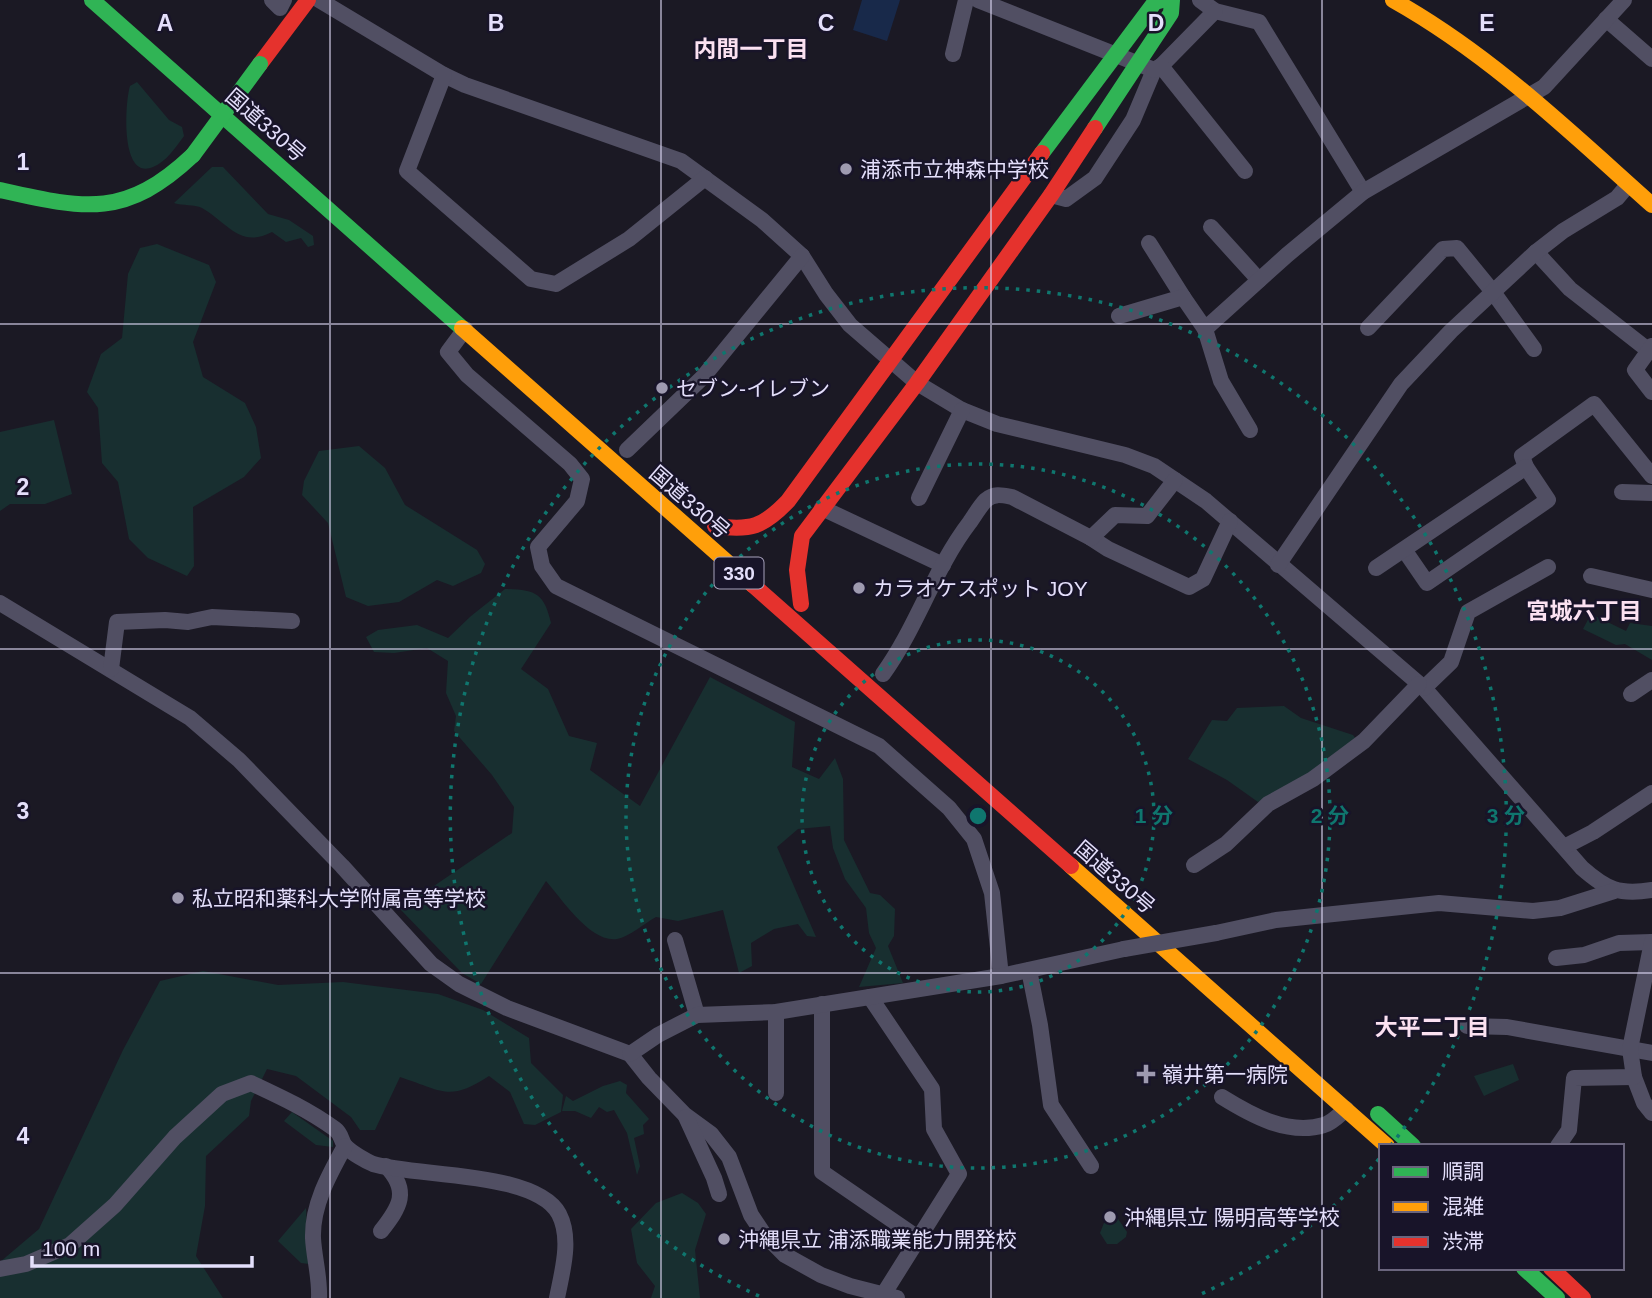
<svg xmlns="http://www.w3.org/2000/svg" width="1652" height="1298" viewBox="0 0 1652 1298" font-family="Arial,'Noto Sans JP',sans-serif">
<rect width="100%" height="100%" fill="#1b1924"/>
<g fill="#182f30">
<path d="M137 82 169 120 182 127 184 136C176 147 166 162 153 167 120 181 125 102 130 86Z"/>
<path d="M212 167H223L268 214 289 220 313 236 314 245 308 247 301 238 286 242 272 232C240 249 228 223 202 208 194 204 183 206 174 203Z"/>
<path d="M157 244 209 265 216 282 193 342 203 377 245 403 256 427 261 458 244 477 193 507 194 566 187 576 148 558 129 539 118 482 102 463 98 408 87 392 101 354 122 338 128 274 140 248Z"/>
<path d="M54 420 72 494 45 504H10L0 511V432Z"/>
<path d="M359 446 385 468 405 505 477 550 485 564 481 573 453 586 437 580 399 602 368 606 346 597 328 523 302 495 304 481 319 451Z"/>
<path d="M505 589C536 590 544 593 551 623L521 669 548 689 569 736 597 743 590 770 640 806 710 677 795 722 792 767 819 779 835 758 843 779 844 840 870 893 880 895 895 909 894 936 888 946 903 983 859 987 876 948 869 933 866 908 845 879 833 848 830 826 798 829 777 847 816 937 807 936 798 924 774 929 751 943 752 966 739 973 723 910 678 921 656 917C645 923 629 937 617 939 590 943 562 899 546 881L481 984 462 973 400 909 512 833 514 807 492 775 454 731 456 716 446 693 448 661 427 648 394 653 374 652 366 637 378 630 417 625 448 638 471 616Z"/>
<path d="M1591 614 1626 631 1630 623 1652 626V660L1625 644 1616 645 1583 629Z"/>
<path d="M1284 706 1301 718 1353 735 1356 739 1311 776 1258 802 1227 780 1188 759 1212 720 1227 721 1237 708Z"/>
<path d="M203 971 278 985 343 982 438 994 483 1010 529 1038 531 1063 563 1095 561 1112 535 1125 524 1124 510 1092 489 1076C449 1102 443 1091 400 1077L375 1130H360L351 1117 296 1076 267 1069 251 1101 249 1116 206 1156 205 1206 196 1256 223 1298H0V1262L39 1229 123 1050 160 981Z"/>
<path d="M1513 1064 1519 1080 1484 1096 1474 1076Z"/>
<path d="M620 1081 627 1085 626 1093 649 1119 643 1125 644 1134 634 1138 640 1166 637 1175 627 1133 614 1110 607 1112 599 1107 591 1118 575 1111H562L566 1096 573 1101 603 1086Z"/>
<path d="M292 1112 333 1141V1147L316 1145 284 1121Z"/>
<path d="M682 1193 698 1203 706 1214 695 1250 700 1298H651L655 1286 637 1263 631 1229 656 1203Z"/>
<path d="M306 1208 309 1264 301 1263 278 1241Z"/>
<path d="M1109 1210H1112L1127 1232 1126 1237 1117 1244H1107L1100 1233Z"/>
</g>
<path fill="#18294a" d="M862 0H900L887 41 853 30Z"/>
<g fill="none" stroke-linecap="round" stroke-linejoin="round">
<g stroke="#514f63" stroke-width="16">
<path d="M272 0 280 8 284 0"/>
<path d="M319 0 444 75 465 85 681 161 762 220 802 256 826 294 850 325 917 383 962 410 997 424 1125 455 1154 466 1206 501 1424 688 1582 868C1607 890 1619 895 1652 890"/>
<path d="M978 0 1154 70 1133 120 1095 178 1066 199 1051 195"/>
<path d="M1200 0 1215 11 1259 22 1363 192"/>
<path d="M1606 19 1652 59"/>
<path d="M953 54 966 0"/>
<path d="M1161 66 1215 11"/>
<path d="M1154 70 1161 66 1245 171"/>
<path d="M444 75 407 171 531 279 556 284 629 239 705 178"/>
<path d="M1211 227 1259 280"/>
<path d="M1149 243 1183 297"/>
<path d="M1536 252 1570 289 1648 350"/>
<path d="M1119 316 1183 297 1205 329 1287 255 1363 192 1544 87 1624 0"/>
<path d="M1368 328 1443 249 1457 248 1493 292 1534 349"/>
<path d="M465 329 448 352 467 375 570 464 582 479 577 501 538 547 542 566 556 586 879 746 949 808 974 839 992 893 1001 976"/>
<path d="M1205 329 1221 381 1250 430"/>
<path d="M1652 346 1635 370 1652 392"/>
<path d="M627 450 703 377 802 256"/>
<path d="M1622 492 1652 493"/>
<path d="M919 498 962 410"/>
<path d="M822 508 943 565"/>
<path d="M1091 538 1108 549 1189 587 1203 579 1230 521"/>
<path d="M1405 551 1427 583 1548 500 1526 467 1522 456 1594 404 1652 476"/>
<path d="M1278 565 1401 384 1451 331 1536 252 1563 231 1617 198 1628 185"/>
<path d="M1376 568 1526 467"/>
<path d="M1591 576 1652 590"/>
<path d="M0 603 190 718 239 760 342 866 431 964 459 984 507 1008 630 1054 649 1078 685 1115 711 1134 729 1157 751 1215 763 1233 785 1255 821 1275 850 1286 897 1298"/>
<path d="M111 669 117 622 165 620 188 622 212 617 292 621"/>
<path d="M883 674C917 627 934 569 970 522 975 515 980 506 986 500 994 493 1002 495 1012 497L1091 538 1115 515 1147 516 1175 480"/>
<path d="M1424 688 1451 662 1468 612 1548 567"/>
<path d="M1631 694 1652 680"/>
<path d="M1564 847 1593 832 1652 793"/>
<path d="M1194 865 1226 844 1268 804 1313 779 1364 741 1419 684"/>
<path d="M1216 933 1276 920 1439 903 1533 911 1560 908 1614 891"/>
<path d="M675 940 697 1015"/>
<path d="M1556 958 1584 955 1619 943 1652 942"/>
<path d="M1029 970 1040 1025 1051 1105 1091 1166"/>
<path d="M870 997 932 1089 934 1129 959 1174 883 1295"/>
<path d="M822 1004V1172L918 1238"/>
<path d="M1467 1026 1507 1027 1652 1053"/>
<path d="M630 1054 658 1035 697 1015 776 1012 1001 976 1124 949"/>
<path d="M1634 1077 1644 1103 1652 1113"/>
<path d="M776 1093V1012"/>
<path d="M1222 1097C1251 1115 1288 1136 1324 1125 1332 1123 1339 1115 1346 1109"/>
<path d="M686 1117 714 1178 719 1194"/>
<path d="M1558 1146 1569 1130 1574 1078 1634 1077 1630 1049 1652 942"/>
<path d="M381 1231C400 1207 410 1191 386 1166"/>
<path d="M0 1269 26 1264 70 1245 115 1205 175 1137 222 1094 251 1083C281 1097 309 1110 335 1129 342 1134 341 1142 346 1147 352 1153 366 1161 373 1164 417 1177 536 1171 559 1214 572 1239 562 1272 557 1298"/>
<path d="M319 1298C320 1277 314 1258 313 1238 312 1205 329 1175 345 1146"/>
</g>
<g stroke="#30b455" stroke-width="16">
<path d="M92 0 462 328"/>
<path d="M1095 128 1171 13 1172 0"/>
<path d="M1042 153 1155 2 1162 0"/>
<path d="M0 190C85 209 125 219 193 155"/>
<path d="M1378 1114 1413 1146"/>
<path d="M1524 1268 1557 1298"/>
</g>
<g stroke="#ff9f0a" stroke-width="16">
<path d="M1393 0C1491 55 1569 131 1652 205"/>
<path d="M462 328 753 585"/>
<path d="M1071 866 1387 1146"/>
</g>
<g stroke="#e5322d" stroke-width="16">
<path d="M260 64 308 0"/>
<path d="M715 526C751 531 763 527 788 501L1042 153"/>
<path d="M753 585 1071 866"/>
<path d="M801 604 797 570 802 536 917 383 1051 195 1095 128"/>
<path d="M1551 1268 1583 1298"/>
</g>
<path stroke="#514f63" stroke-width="16" d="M1124 949 1216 933"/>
<path stroke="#30b455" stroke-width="16" d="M193 155 260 64"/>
</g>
<path fill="none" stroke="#e4dffb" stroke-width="2" stroke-opacity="0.55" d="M330 0V1298M661 0V1298M991 0V1298M1322 0V1298M0 324H1652M0 649H1652M0 973H1652"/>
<g fill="none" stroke="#0f766e" stroke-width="3.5" stroke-dasharray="3.5 7">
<circle cx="978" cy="816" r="176"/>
<circle cx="978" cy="816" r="352"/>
<path d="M1379 1159A528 528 0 0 1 1197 1296M759 1296A528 528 0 1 1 1391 1145"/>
</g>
<g fill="#9e9ab0" stroke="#181429" stroke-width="2.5">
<circle cx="846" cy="169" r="7"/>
<circle cx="662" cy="388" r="7"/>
<circle cx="859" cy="588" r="7"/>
<circle cx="178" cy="898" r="7"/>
<path d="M1142.5 1063.5h7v7h7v7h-7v7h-7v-7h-7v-7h7z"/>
<circle cx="1110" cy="1217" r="7"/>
<circle cx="724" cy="1239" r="7"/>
</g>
<g text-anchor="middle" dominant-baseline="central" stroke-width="5" stroke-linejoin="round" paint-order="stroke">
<rect fill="#181429" stroke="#a7a2bc" stroke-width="2" x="714.5" y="557.5" width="49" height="31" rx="5"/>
<g font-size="19" font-weight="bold" fill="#e4dffb">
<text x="739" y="573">330</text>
</g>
<g font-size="21" fill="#e4dffb" stroke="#181429">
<text transform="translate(266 125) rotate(41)">国道330号</text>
<text transform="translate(690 502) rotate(41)">国道330号</text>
<text transform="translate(1115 877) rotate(41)">国道330号</text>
</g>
<g font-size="21" fill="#e4dffb" stroke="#181429" text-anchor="start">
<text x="860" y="169">浦添市立神森中学校</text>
<text x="676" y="388">セブン-イレブン</text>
<text x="873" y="588">カラオケスポット JOY</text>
<text x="192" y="898">私立昭和薬科大学附属高等学校</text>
<text x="1162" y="1074">嶺井第一病院</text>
<text x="1124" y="1217">沖縄県立 陽明高等学校</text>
<text x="738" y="1239">沖縄県立 浦添職業能力開発校</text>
</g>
<g font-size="23" font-weight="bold" fill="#fbe1f1" stroke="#181429">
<text x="751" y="49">内間一丁目</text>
<text x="1584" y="611">宮城六丁目</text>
<text x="1432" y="1027">大平二丁目</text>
</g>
</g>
<g font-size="23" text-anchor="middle" font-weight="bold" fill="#e4dffb" stroke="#181429" stroke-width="5" stroke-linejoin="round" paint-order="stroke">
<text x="165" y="31">A</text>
<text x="496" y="31">B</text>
<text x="826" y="31">C</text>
<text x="1156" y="31">D</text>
<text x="1487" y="31">E</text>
<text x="23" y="170">1</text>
<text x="23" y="495">2</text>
<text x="23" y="819">3</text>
<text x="23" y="1144">4</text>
</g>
<circle cx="978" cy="816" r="10" fill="#0f766e" stroke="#181429" stroke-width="3.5"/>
<g font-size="21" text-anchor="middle" font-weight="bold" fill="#0f766e" stroke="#181429" stroke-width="5" stroke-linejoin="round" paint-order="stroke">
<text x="1154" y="823">1 分</text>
<text x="1330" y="823">2 分</text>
<text x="1506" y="823">3 分</text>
</g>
<rect x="1379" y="1144" width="245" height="126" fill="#181429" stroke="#6a657d" stroke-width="2"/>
<rect x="1393" y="1167" width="35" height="10" fill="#30b455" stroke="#6a657d" stroke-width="2"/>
<text x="1442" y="1179" font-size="21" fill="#e4dffb">順調</text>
<rect x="1393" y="1202" width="35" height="10" fill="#ff9f0a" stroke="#6a657d" stroke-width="2"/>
<text x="1442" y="1214" font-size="21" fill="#e4dffb">混雑</text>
<rect x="1393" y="1237" width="35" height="10" fill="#e5322d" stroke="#6a657d" stroke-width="2"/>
<text x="1442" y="1249" font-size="21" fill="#e4dffb">渋滞</text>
<path d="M32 1256v10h220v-10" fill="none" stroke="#e4dffb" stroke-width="3.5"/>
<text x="42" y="1256" font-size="21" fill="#e4dffb" stroke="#181429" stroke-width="5" paint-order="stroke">100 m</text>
</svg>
